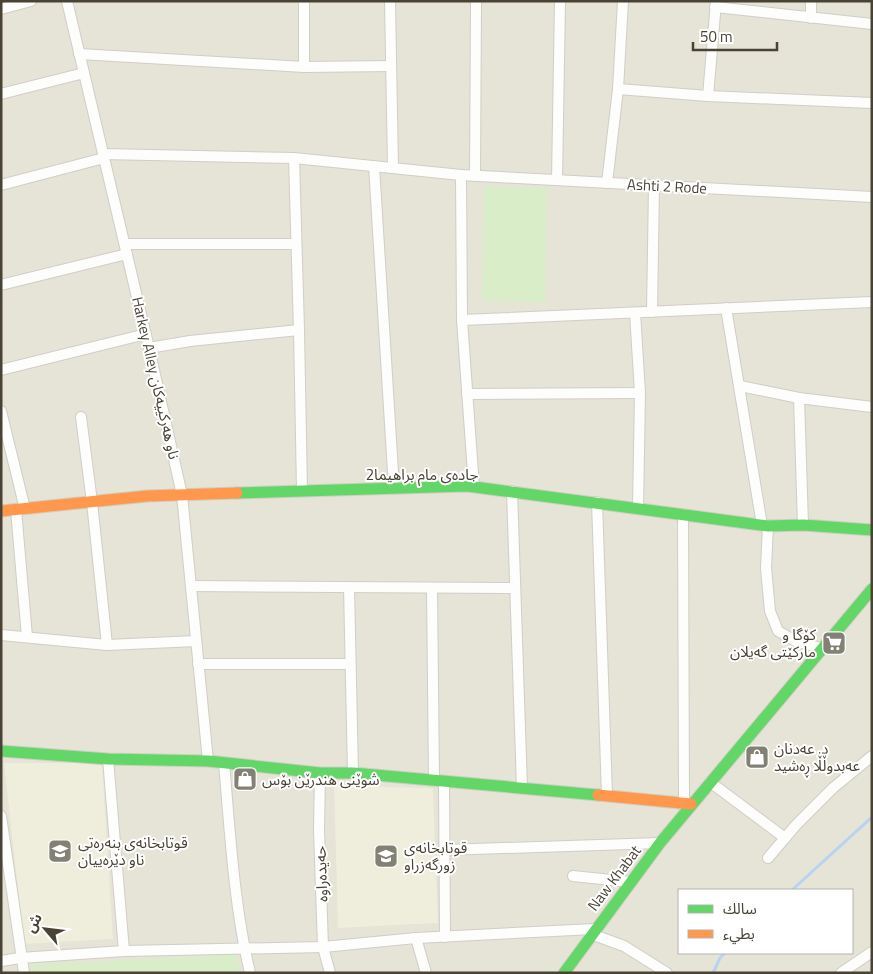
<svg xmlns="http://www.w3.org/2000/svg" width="873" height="974" viewBox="0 0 873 974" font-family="'Titillium Web','Noto Sans Arabic',sans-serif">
<rect width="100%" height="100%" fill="#f1f0ea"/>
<path fill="#e6e3d7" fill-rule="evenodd" d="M1 1H872V973H1ZM679 890H852V953H679Z"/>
<g fill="#efeddc">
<path d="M4 763H102L113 939 24 944Z"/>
<path d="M334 786 433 788 438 923 338 928Z"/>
</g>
<g fill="#d9edc8">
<path d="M484 187 547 188 545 302 482 301Z"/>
<path d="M236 955 241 973H32L30 964Z"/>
</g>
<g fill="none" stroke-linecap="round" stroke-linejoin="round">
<g stroke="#b8d2f1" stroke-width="3">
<path d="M792 890 872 817"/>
<path d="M713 973 720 958 725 953"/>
</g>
<g stroke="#cfcec7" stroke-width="12">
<g id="street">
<path d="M67 1 149 348 182 495 208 761"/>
<path d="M304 1V67"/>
<path d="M390 1 393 168"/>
<path d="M715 7 872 24"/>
<path d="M1 9 31 1"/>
<path d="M811 18V1"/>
<path d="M79 54 304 67 391 66"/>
<path d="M618 89 708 96 872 103"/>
<path d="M1 94 84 73"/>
<path d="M708 96 716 2"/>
<path d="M103 154 294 158 461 175 872 197"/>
<path d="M294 158 299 330 302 491"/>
<path d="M374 166 394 488"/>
<path d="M461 175 462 320 474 487"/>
<path d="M475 176 476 1"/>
<path d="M557 180 560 1"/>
<path d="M607 183 618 89 623 1"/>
<path d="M1 185 104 158"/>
<path d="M125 244H296"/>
<path d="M1 285 127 254"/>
<path d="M726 308 762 525"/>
<path d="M652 312 654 186"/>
<path d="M635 313 640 393 638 508"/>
<path d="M462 320 872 302"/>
<path d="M149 348 190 341 299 330"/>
<path d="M1 370 146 334"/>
<path d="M740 386 799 398 872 407"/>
<path d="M467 394 640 393"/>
<path d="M799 398 803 525"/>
<path d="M1 411 25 509"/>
<path d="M512 491 522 788"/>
<path d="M597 502 607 796"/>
<path d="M16 510 27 637"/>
<path d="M683 514 684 804"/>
<path d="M768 526 766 568 770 611 778 631 797 642 822 648"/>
<path d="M192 586 515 588"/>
<path d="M349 587 353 773"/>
<path d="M432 588 434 780"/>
<path d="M1 635 107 645 92 502 81 417"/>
<path d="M107 645 196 641"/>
<path d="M198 664H350"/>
<path d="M108 759 124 951"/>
<path d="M224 763C230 832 234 906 250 973"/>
<path d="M320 773 319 830 323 947 330 973"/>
<path d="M444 781 445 937"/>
<path d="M710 782 785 838"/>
<path d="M1 816 24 973"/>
<path d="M444 850 660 843"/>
<path d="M768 858 796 825 833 788 872 756"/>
<path d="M573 876 631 882"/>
<path d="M591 934 624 946 667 973"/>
<path d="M416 938 426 973"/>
<path d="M1 961 20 958 124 951 323 947 416 938 594 929"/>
<path d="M841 973 872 952"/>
</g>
</g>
<g stroke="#d1cec1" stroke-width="13">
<g id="fast">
<path d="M237 493 467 486 768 526 803 525 872 530"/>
<path d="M1 751 108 759 208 761 320 773H353L598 795"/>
<path d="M564 973 660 843 872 589"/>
</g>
</g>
<g stroke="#d1cec1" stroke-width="13">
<g id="slow">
<path d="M1 511 147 496 237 493"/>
<path d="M598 795 691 804"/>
</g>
</g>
<use href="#street" stroke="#fdfdfc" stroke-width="10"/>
<use href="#fast" stroke="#63d668" stroke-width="11"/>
<use href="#slow" stroke="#ff974d" stroke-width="11"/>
</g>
<defs>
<g id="supermarket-square" transform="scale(1.25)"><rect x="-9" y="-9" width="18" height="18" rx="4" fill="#838074" stroke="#fff"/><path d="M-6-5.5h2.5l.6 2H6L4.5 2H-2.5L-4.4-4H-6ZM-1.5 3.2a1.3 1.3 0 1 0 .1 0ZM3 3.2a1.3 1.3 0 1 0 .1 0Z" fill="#fff"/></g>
<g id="shop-square" transform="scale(1.25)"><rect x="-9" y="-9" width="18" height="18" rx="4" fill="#838074" stroke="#fff"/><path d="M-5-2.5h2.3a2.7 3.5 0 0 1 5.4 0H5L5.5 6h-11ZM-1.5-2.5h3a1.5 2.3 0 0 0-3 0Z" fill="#fff"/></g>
<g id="school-square" transform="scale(1.25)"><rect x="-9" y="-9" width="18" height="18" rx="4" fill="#838074" stroke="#fff"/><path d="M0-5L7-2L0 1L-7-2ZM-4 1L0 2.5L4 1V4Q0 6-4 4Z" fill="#fff"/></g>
</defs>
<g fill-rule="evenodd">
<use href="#supermarket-square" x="834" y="643"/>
<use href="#shop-square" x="757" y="757"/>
<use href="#shop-square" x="245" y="779"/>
<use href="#school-square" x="60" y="851"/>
<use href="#school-square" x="386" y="856"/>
</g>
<g text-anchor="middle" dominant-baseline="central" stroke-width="4" stroke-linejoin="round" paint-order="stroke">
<g font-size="15" fill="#484335" stroke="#fff">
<text transform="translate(667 186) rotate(3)">Ashti 2 Rode</text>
<text transform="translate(156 378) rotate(77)">Harkey Alley ناو هەركييەكان</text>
<text x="422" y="474">جادەی مام براهیما2</text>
<text transform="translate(321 874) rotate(-92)">حەیدەراوە</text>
<text transform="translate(614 878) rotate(-53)">Naw Khabat</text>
</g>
<g font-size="15" fill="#484335" stroke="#fff" text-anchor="start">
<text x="816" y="634" text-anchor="end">کۆگا و<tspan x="816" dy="17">مارکێتی گەیلان</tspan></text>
<text x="774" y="748">د. عەدنان<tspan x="774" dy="17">عەبدوڵڵا ڕەشید</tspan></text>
<text x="262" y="779">شوێنی هندرێن بۆس</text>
<text x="78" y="842">قوتابخانەى بنەرەتى<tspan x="78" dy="17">ناو دێرەييان</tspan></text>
<text x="404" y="847">قوتابخانەی<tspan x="404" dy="17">زورگەزراو</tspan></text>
</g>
</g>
<rect width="873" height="974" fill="none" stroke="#484335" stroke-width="5"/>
<rect x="678" y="889" width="175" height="65" fill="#ffffff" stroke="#b6b4ae"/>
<rect x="688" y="905" width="25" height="8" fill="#63d668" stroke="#b6b4ae"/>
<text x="723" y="914" font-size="15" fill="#484335">سالك</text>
<rect x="688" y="930" width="25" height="8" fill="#ff974d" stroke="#b6b4ae"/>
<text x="723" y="939" font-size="15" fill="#484335">بطيء</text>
<g transform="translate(45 929) rotate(298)" stroke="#ffffff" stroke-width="4" paint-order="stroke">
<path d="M0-4L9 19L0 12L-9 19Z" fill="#484335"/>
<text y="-8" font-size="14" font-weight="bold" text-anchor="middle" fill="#484335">ش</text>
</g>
<path d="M693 42v8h84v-8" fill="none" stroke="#484335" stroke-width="2.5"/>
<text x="700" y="42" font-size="15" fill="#484335" stroke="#ffffff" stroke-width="4" paint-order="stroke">50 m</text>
</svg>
